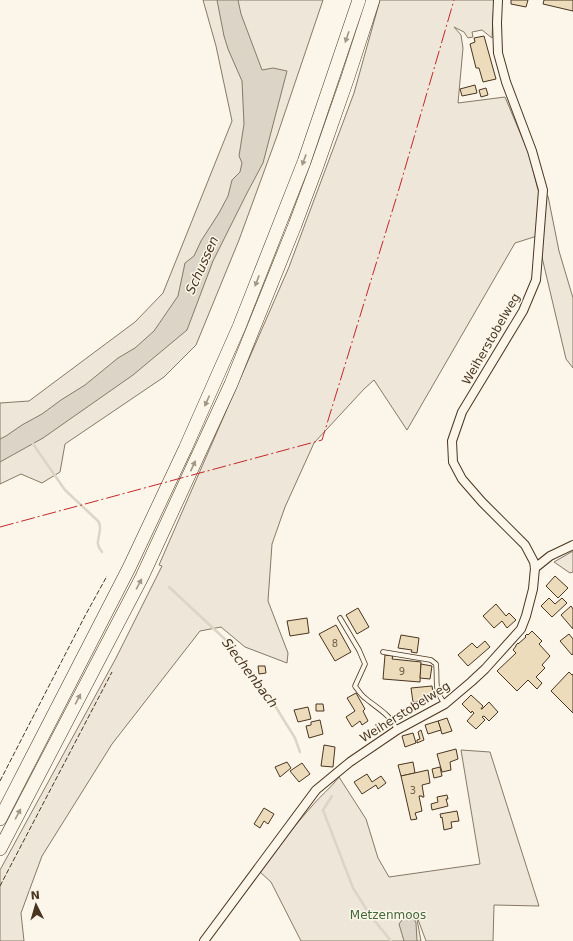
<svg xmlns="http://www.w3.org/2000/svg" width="573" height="941" viewBox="0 0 573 941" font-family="'DejaVu Sans',sans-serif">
<rect width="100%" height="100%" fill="#fbf6e9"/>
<g fill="#ede6d9" stroke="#887966">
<path d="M203 0H323L277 136 239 240 196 345 164 377 65 444 60 472 42 483 21 474 0 484V403L29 401 135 322 163 293 232 121 216 46Z"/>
<path d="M380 0H494L492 38 482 30 472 32 473 37 468 38 464 32 454 27 461 35 463 48 458 103 505 97 529 154 538 190 548 196 559 251 573 298V368L566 359 537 236 515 243 407 430 374 380 364 389 314 443 285 507 272 544 268 601 288 653 287 663 245 647 221 627 200 631 112 744 42 856 21 913 24 941H0V870L116 658 162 566 159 565 289 267 354 93Z"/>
<path d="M573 551V572L570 573 554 562Z"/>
<path d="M461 750 490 752 539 906 494 905 493 941H426L416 914 421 941H301L271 882 260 872C277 849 293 827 312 806 320 796 331 788 339 777L366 819 378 858 389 877 480 864Z"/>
</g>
<g fill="#dcd4c6" stroke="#887966">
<path d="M217 0H238L241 14 262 70 273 68 287 71 263 163 247 193 213 261 187 330 133 375 43 438 0 462V439L6 436 22 425 42 414 61 400 85 385 118 358 135 348 154 331 178 296 185 263 194 256 201 241 219 213 228 196 232 180 240 172 242 163 239 156 244 124 242 81 228 49 224 36Z"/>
<path d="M406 915 413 916 416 923 417 941H404L399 924Z"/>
</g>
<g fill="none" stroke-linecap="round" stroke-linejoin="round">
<g stroke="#dcd4c6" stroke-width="2.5">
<path d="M31 441 65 490 98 521C99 522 100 526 100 528 100 538 94 543 102 552"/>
<path d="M169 587 229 643 269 696 295 738 300 752"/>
<path d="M332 796 323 810 353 888 370 915 391 941"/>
</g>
</g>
<g fill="#ecdcbc" stroke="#4a3520">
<path d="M511 0H528L526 7 511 4Z"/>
<path d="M544 0H573V11L543 4Z"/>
<path d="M484 36 496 79 483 82 479 68H476L470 44 475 42 474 38Z"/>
<path d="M475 85 477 93 462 96 460 89Z"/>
<path d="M486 88 488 95 481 97 479 90Z"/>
<path d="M555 576 568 588 558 598 546 586Z"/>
<path d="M549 598 555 604 562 598 567 603 552 617 541 606Z"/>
<path d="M496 604 506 616 509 613 516 620 507 628 502 621 494 628 483 616Z"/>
<path d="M571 606 573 609V629L561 615Z"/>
<path d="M358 608 369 627 357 634 346 615Z"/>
<path d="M307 618 309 633 290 636 287 621Z"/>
<path d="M336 625 351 652 335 661 319 634Z"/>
<path d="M532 631 542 641 539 644 550 656 542 665 545 668 536 677 542 683 537 689 528 680 517 691 497 671 516 653 513 650 516 646V645L518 643V644L526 637 525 636 527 634 528 635Z"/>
<path d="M569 634 573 639V654L572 655 560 641Z"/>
<path d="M401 635 419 638 417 653 411 652 412 650 398 648Z"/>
<path d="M485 641 490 647 468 666 458 655 472 643 477 648Z"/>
<path d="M385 655 393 656 392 659 421 662 420 682 383 679Z"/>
<path d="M421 664 432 666 430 679 420 678Z"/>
<path d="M258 666H265L266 673 259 674Z"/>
<path d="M569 672 572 675 573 674V713L551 691Z"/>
<path d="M432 686 434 699 413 702 411 688Z"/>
<path d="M356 693 365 709 363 711 368 721 362 725 360 721 352 727 346 717 355 711 347 698Z"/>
<path d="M471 695 483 706 481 709H482L489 702 498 712 489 721 484 716 482 717 485 720 476 729 467 721 474 713 472 711 471 713 462 704Z"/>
<path d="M316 704H323L324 711H316Z"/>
<path d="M308 707 311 719 298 722 294 710Z"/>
<path d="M447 718 452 731 442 734 438 721Z"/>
<path d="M320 720 323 734 309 738 306 726 311 725V722Z"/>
<path d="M438 721 441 730 428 734 425 725Z"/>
<path d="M421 730 424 740 417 743V740L420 739 418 732Z"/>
<path d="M413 733 416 743 405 747 402 736Z"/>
<path d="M324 745 335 747 333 767 321 766Z"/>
<path d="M456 749 458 759 450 762 451 770 442 772 437 754Z"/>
<path d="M287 762 291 768 280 777 275 767Z"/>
<path d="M413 762 415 773 401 776 398 765Z"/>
<path d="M302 763 310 774 299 782 290 771Z"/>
<path d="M440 767 442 776 434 778 432 769Z"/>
<path d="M428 770 430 783 422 785 424 797H422V796H419L422 811 415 813 417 819 411 820 401 776Z"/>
<path d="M367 774 372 782 381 776 386 783 378 789 376 785 362 794 354 782Z"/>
<path d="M447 795 448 799H446L448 806 432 810 431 804 438 802 437 797Z"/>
<path d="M264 808 274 814 268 824 264 821 260 828 254 824Z"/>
<path d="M457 811 459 821 451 822 452 828 444 830 442 817 441 818 440 814Z"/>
</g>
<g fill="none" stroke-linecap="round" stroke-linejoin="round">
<g stroke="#4a3520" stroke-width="5.5">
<g id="service">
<path d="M340 618 359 650 365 664 355 686C358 690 361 695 365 698 377 708 391 715 397 730"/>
<path d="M383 652 431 660 436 664C438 681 433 689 445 704"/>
</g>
</g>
<g stroke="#4a3520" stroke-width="10">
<g id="minor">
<path d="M535 568 550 556 573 545"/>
<path d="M204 941 316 790 350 762 397 730 445 704 471 682 485 669 521 629 526 616 533 589 535 568 534 562 525 545 482 502 462 479 453 462 452 441 462 412 523 311 536 280 543 190 532 151 506 82 498 53 497 23 498 0"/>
</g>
</g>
<g stroke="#4a3520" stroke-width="14">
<g id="trunk">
<path d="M0 819 129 568 185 449 239 327 304 162 359 0"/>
<path d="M0 849 142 577 231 384 295 225 317 166 348 77 373 0"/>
</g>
</g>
<use href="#service" stroke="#fbf6e9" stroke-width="4"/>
<use href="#minor" stroke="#fbf6e9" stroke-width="8"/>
<use href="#trunk" stroke="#fbf6e9" stroke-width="13"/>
<g stroke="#4a3520" stroke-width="1" stroke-dasharray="5 2" stroke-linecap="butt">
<path d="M0 781 86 614 107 576"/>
<path d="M0 886 112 672"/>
</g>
<path stroke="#c62828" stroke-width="1" stroke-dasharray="14 3 2 3" stroke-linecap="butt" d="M0 527 322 440 399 189 454 0"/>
</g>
<defs><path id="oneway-solid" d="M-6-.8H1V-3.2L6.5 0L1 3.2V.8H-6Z"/></defs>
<g fill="#a29684">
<use href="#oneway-solid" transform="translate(347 37) rotate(109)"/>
<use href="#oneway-solid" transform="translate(304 160) rotate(110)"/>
<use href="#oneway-solid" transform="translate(257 281) rotate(111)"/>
<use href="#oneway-solid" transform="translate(207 401) rotate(114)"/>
<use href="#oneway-solid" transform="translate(193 466) rotate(-65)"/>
<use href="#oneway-solid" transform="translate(139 584) rotate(-62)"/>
<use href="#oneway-solid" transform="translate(78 699) rotate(-62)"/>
<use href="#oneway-solid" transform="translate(18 814) rotate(-62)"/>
</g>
<g text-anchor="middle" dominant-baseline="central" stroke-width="3" stroke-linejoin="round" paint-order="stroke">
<g font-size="10" fill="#725f47">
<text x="335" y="643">8</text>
<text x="402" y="671">9</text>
<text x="413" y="790">3</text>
</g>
<g font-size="12" fill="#4a3520" stroke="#fbf6e9">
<text transform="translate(491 339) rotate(-60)">Weiherstobelweg</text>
<text transform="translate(405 712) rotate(-32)">Weiherstobelweg</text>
</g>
<g font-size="12" fill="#436837" stroke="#fbf6e9">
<text x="388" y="915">Metzenmoos</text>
</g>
<g font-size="13" font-style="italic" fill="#4a3520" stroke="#fbf6e9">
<text transform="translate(202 265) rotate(-66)">Schussen</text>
<text transform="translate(250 673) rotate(53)">Siechenbach</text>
</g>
</g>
<g transform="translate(36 905) rotate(355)" stroke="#fbf6e9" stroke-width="3" paint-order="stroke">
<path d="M0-3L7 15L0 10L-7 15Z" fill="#4a3520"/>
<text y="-6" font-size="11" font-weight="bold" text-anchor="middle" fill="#4a3520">N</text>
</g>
</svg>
